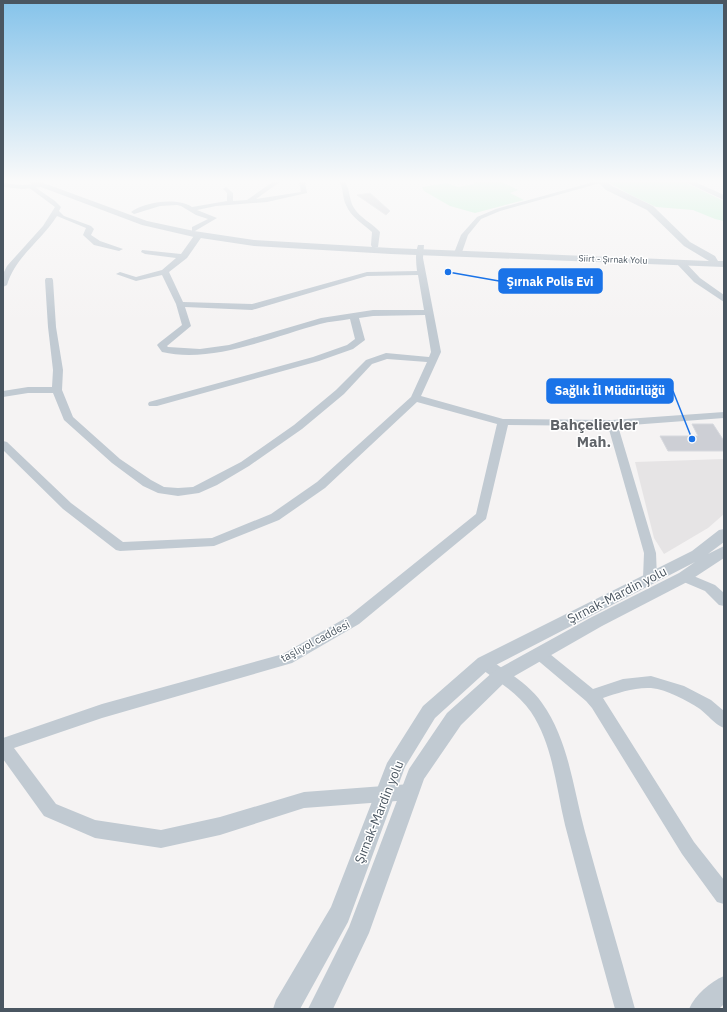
<svg xmlns="http://www.w3.org/2000/svg" width="727" height="1012" viewBox="0 0 727 1012" font-family="'IBM Plex Sans',sans-serif">
<rect width="100%" height="100%" fill="#f5f3f3"/>
<path fill="#e6e4e5" d="M724 459V514L708 528 664 554 654 538 635 462Z"/>
<g fill="#c3f1d5">
<path d="M474 181 502 182 518 190 510 193 524 200 475 213 450 206 424 191 422 187 447 183 458 187 474 184Z"/>
<path d="M606 181H682L724 201V221L715 219 693 210 656 207 631 195Z"/>
</g>
<g fill="#cdcfd5" stroke="#d7d9de">
<path d="M370 193 390 211 386 215 357 195Z"/>
<path d="M692 424H713L724 441V451H668L660 436H698Z"/>
</g>
<g fill="none" stroke-linecap="round" stroke-linejoin="round">
<g fill="#c1cad2" fill-rule="evenodd">
<path d="M274 181H281L256 199 301 192 299 181H305L307 193 267 202 216 206 197 210 217 218 195 231H192V227L208 219 196 215 181 206 177 205 160 206 134 214 131 212C144 202 177 197 192 207L227 201V193L223 189 226 187 233 193V201L247 200Z"/>
<path d="M339 181H345C350 190 349 200 354 208 360 218 372 223 380 232L378 247H372L371 245 372 232C363 224 351 217 346 205 342 197 344 189 339 181Z"/>
<path d="M597 181 604 182 500 211 481 219 468 235 461 255H455L454 253 461 235 477 217 496 209Z"/>
<path d="M28 185H32L55 201 61 207 59 211 64 216 91 226 94 229 91 235 100 241 123 249 119 251 94 245 83 235 86 228 57 216C42 240 15 257 7 285L3 287V274L7 266 43 226 55 207 28 187Z"/>
<path d="M196 233H199L203 235 187 258 169 272 183 302 252 304 367 272 417 271C416 262 415 254 418 245H424L423 258 441 352 421 396 503 419 612 420 724 412V418L618 426 656 553 657 578 655 581 650 583 645 581 643 578 644 553 608 426 508 425 486 519 359 624 292 663 102 718 14 748 56 804 95 820 161 830 220 817 304 792 410 784 416 786 419 792 416 798 410 800 304 808 220 835 161 848 95 838 44 816 3 759V738L102 704 283 654 349 616 476 514 497 424 417 402 325 488 279 520 214 546 120 551 116 550 63 509 3 450V441L7 442 71 503 123 542 212 538 271 514 317 482 411 397 427 362 387 359 372 364 344 394 302 429 249 466 217 485 199 493 178 496 158 493 143 486 112 463 64 420 53 393H28L3 397V391L28 387H52L53 370 48 327 45 280 46 278H52L53 280 56 327 63 370 62 390 73 417 120 459 151 480 164 487 178 488 193 487 241 462 294 425 336 390 366 360 386 353 429 357 431 352 425 315 373 316 359 318 365 340 353 349 319 361 157 406H149L148 404 149 402 313 357 347 345 355 339 350 319C340 321 330 321 320 324 272 337 212 364 162 352L157 345 159 343 182 325 176 304 162 275 136 281 116 274 120 272 136 277 162 270 176 258 145 254 141 252 142 250 181 254ZM418 275 424 310H373L321 318 229 345 200 349 168 347 167 346 191 326 185 307 252 310 367 276Z"/>
<path d="M677 260H683L700 278 724 295V302L694 282 677 264Z"/>
<path d="M684 572 715 585 724 593V606L719 605 705 591 679 580 677 577 679 574Z"/>
<path d="M540 648 545 650 593 689 623 679 651 676 684 686 711 700 724 711V728C714 724 708 715 700 709 686 700 668 690 651 688 635 687 617 693 603 698L694 842 724 880V904L717 902 682 854 592 708 586 701 535 658 533 654 535 650Z"/>
<path d="M484 657 489 659C507 672 529 684 542 703 569 741 573 788 585 832 601 891 619 950 635 1009H615C598 948 581 886 565 825 556 787 553 745 531 712 518 693 497 681 479 667L477 663 479 659Z"/>
</g>
<g fill="#c1cad2" fill-rule="evenodd">
<path d="M27 181H38L147 221 194 231 254 240 391 248 709 261 684 246 647 210 606 190 597 181H606L612 186 653 206 690 242 715 256 718 261H724V267L391 254 254 246 194 237 142 225 41 187 23 189 3 187V183L23 185 32 184Z"/>
<path d="M683 181H693L724 195V200Z"/>
<path d="M724 529V542L708 554 724 546V558L689 581 602 626 506 681 461 725 424 779 369 933 333 1009H308L349 927 409 769 447 713 494 671 590 618 679 573 695 562 490 668 435 718 405 767 348 922 300 1009H273L276 1000 331 907 387 763 423 706 478 658 692 551 719 530Z"/>
<path d="M724 976V1004L719 1009H689C695 995 710 982 724 976Z"/>
</g>
</g>
<linearGradient id="sky" x2="0" y2="1"><stop stop-color="#85c3ea"/><stop offset="0.56" stop-color="#fafafa"/><stop offset="1" stop-color="#fafafa" stop-opacity="0"/></linearGradient>
<rect width="727" height="323" fill="url(#sky)"/>
<g text-anchor="middle" dominant-baseline="central" stroke-width="3" stroke-linejoin="round" paint-order="stroke">
<g font-size="9" fill="#4a5661" stroke="#fff">
<text transform="translate(613 259) rotate(2)">Siirt - Şırnak Yolu</text>
</g>
<g font-size="11" fill="#4a5661" stroke="#fff">
<text transform="translate(315 641) rotate(-28)">taşlıyol caddesi</text>
</g>
<g font-size="13" fill="#4a5661" stroke="#fff">
<text transform="translate(617 595) rotate(-27)">Şırnak-Mardin yolu</text>
<text transform="translate(379 812) rotate(-68)">Şırnak-Mardin yolu</text>
</g>
<g font-size="15" font-weight="bold" fill="#5f6368" stroke="#fff">
<text x="594" y="424">Bahçelievler<tspan x="594" dy="17">Mah.</tspan></text>
</g>
</g>
<path fill="none" stroke="#1a73e8" stroke-width="1.5" d="M448 272L499 281M692 439L673 391"/>
<g fill="#1a73e8" stroke="#fff" stroke-width="1.5">
<circle cx="448" cy="272" r="4"/>
<circle cx="692" cy="439" r="4"/>
</g>
<g fill="#1a73e8" stroke="#1a73e8" stroke-width="1.5">
<rect x="499" y="269" width="103" height="24" rx="4"/>
<rect x="547" y="379" width="126" height="24" rx="4"/>
</g>
<g font-size="12" text-anchor="middle" font-weight="bold" fill="#fff">
<text x="550" y="286">Şırnak Polis Evi</text>
<text x="610" y="395">Sağlık İl Müdürlüğü</text>
</g>
<rect width="727" height="1012" fill="none" stroke="#4a5661" stroke-width="8"/>
</svg>
